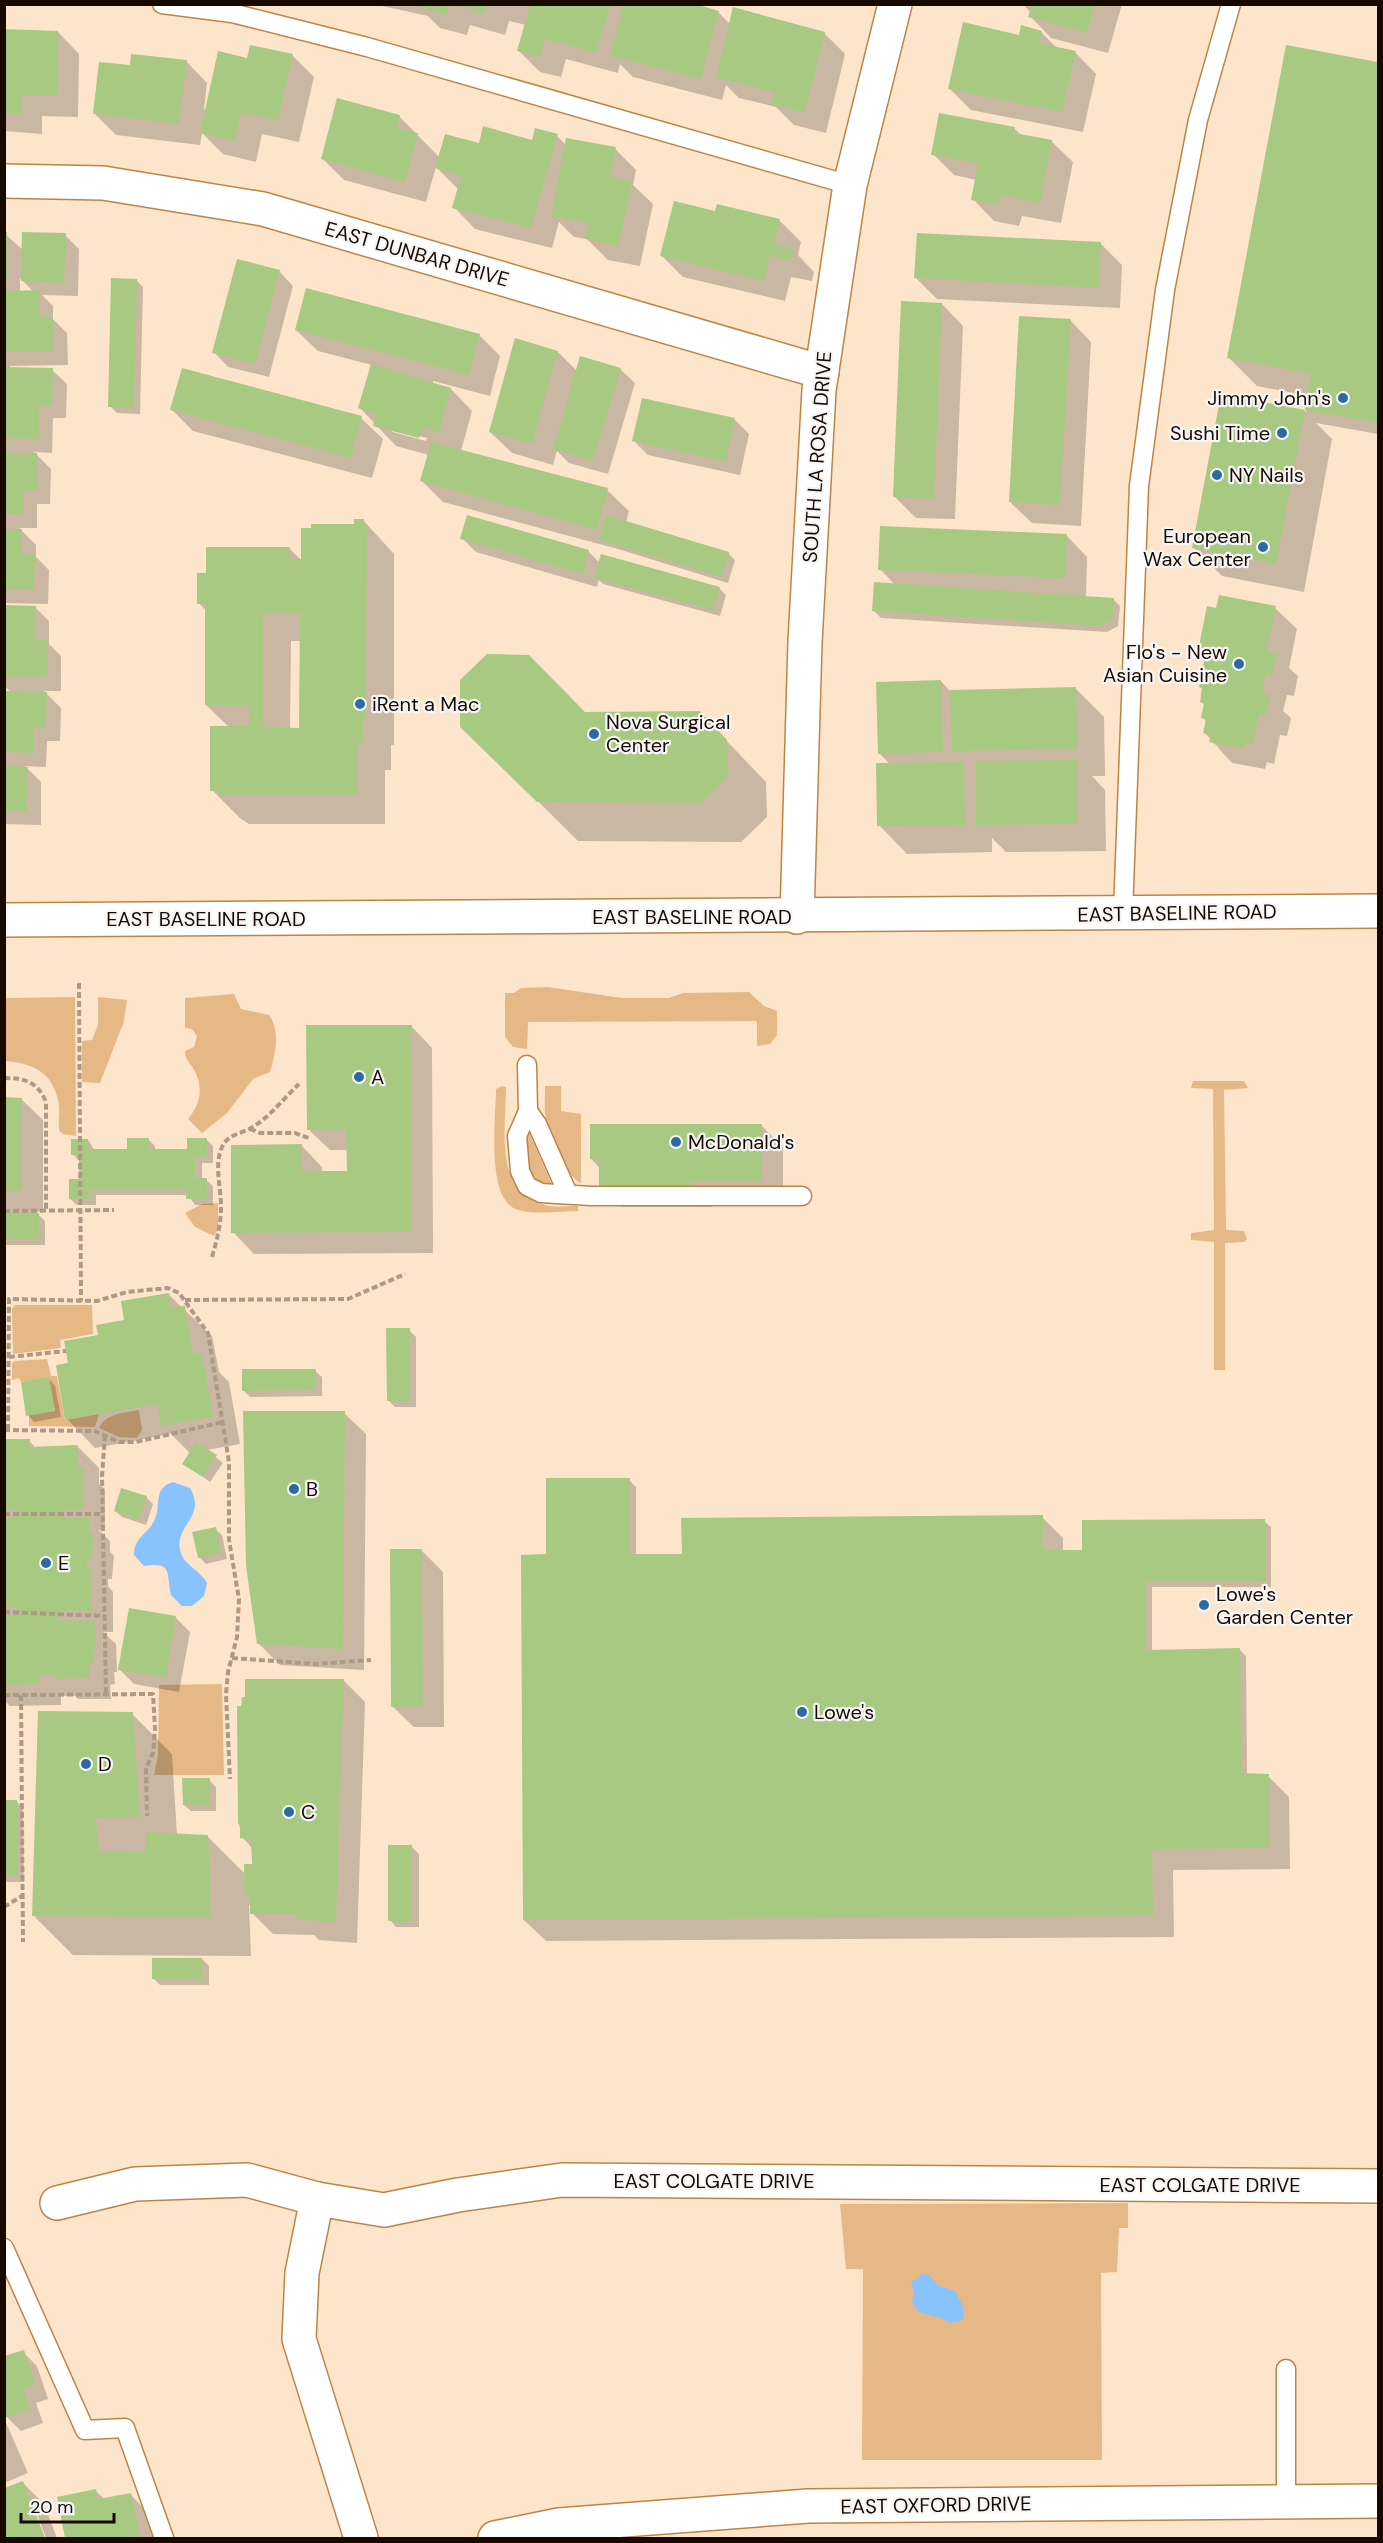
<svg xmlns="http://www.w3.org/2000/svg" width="1383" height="2543" viewBox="0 0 1383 2543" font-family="'DM Sans',sans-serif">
<rect width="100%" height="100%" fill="#fde5cc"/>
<g fill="#e5b886">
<path d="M548 987 621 998H669L683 993 749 992 764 1006 777 1011V1035L770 1044 757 1046V1021L528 1022 527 1049 513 1047 505 1037V993H514L521 988Z"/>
<path d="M234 994 241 1009 269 1015C281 1031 275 1055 270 1072L253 1079 227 1113 202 1133 188 1119C201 1103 204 1087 193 1068 189 1062 185 1058 185 1051L194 1047 197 1036 192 1029 185 1028V998Z"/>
<path d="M75 997 76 1136 63 1134 59 1130C58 1121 60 1113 59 1105 54 1073 34 1063 4 1061L5 998Z"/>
<path d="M98 997 127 1000 124 1021 100 1083 82 1082V1041L92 1040 98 1025Z"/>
<path d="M1193 1081H1244L1248 1088 1224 1090 1226 1230 1244 1231 1247 1239 1244 1242 1225 1243V1370H1214V1242L1191 1240V1233L1214 1230 1213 1089 1191 1088Z"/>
<path d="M502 1086 506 1087C506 1127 493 1193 545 1205 555 1208 567 1206 578 1206V1211C560 1211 536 1215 518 1210 485 1200 496 1118 496 1089Z"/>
<path d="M545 1086H561V1111L581 1114V1183C566 1177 550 1137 546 1120 544 1110 545 1096 545 1086Z"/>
<path d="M526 1130H528L552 1185C520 1181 526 1156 526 1130Z"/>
<path d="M218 1203V1229L214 1236 195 1227 185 1213 202 1204Z"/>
<path d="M15 1305H92L93 1334 60 1340 61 1348 13 1354 12 1309Z"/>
<path d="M47 1359 51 1376H57L65 1420 99 1414 95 1427 29 1426V1415L55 1411 49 1378 21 1382 19 1378 12 1380V1363L15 1361Z"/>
<path d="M139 1410 142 1430 137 1438 119 1437 99 1428C106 1413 124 1413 139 1410Z"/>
<path d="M222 1684 224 1775H154L158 1755 159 1685Z"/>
<path d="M1128 2203V2228H1119L1117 2272 1101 2273 1102 2460H862L863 2269H846L840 2204Z"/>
</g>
<g fill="#88c3fe">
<path d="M173 1482 190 1488C207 1517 175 1524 180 1550 183 1565 200 1570 207 1583L204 1596 192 1606H182L171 1595C166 1574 174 1561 144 1566L134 1555C134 1538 146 1535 153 1523 163 1507 151 1489 173 1482Z"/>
<path d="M922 2274 929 2275 939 2286 955 2291 964 2308 963 2320 949 2323 941 2318 918 2312 912 2302 914 2291 911 2283Z"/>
</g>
<g fill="#0003" fill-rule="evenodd">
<path d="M373 4H623L718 12 730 24 824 33 845 54 826 133 794 125 776 107 739 98 726 85 722 100 633 77 620 64 618 73 566 59 561 77 540 72 518 50 526 25 509 21 505 35 470 25 467 35 440 28 428 16Z"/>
<path d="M1023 4H1122L1108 53 1051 38 1030 16 1031 13Z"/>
<path d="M4 31 58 32 79 54 78 117 42 116V134L4 131Z"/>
<path d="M1041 32 1057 48 1075 52 1096 74 1083 132 971 110 949 88 1020 37Z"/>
<path d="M1287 47 1378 64V434L1316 423 1332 439 1304 592 1222 576 1194 548 1223 396 1306 412 1309 396 1257 386 1229 358Z"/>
<path d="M293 56 314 77 299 142 262 134 256 162 223 154 202 133 200 145 116 135 95 114 186 61 207 83 204 109 207 110 248 60Z"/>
<path d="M399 116 440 158 480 145 533 141 557 136 566 145 615 149 636 170 633 185 653 204 640 266 608 260 587 239 574 237 559 222 552 248 475 229 454 207 459 190 436 167 426 202 344 180 322 158Z"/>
<path d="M1015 129 1022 136 1051 141 1073 162 1061 223 1022 216 1019 226 994 221 973 199 977 180 954 175 933 154Z"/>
<path d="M716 213 779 220 801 242 798 255 814 272 812 281 791 277 785 301 683 277 662 256Z"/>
<path d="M4 233 23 250 65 235 79 249 78 296 42 295 53 306V319L67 333 68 365 10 366V369L52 370 67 384 66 418H53L52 453 34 452 51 469 50 504H37V528H19L36 545V557L49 570 48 604 4 603V369H8L4 365ZM20 278 34 292H20Z"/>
<path d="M1100 243 1122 265 1120 308 937 299 916 278Z"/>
<path d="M279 271 293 286 269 377 228 367 214 352Z"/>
<path d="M136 280 143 287 140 414 117 413 110 406Z"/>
<path d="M942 304 963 326 955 519 916 518 894 496Z"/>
<path d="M1070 320 1091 342 1081 526 1032 523 1010 502Z"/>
<path d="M296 330 479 335 500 356 490 396 433 381V384L451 389 472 411 461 451 607 490 629 511 626 523 728 553 735 560 728 583 618 549 443 502 422 481 429 455 396 446 360 408 372 365 318 351ZM388 428 427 438 426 441 393 432Z"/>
<path d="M558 352 577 371 620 369 635 383 608 474 569 463 557 451 553 465 512 453 490 432Z"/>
<path d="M643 399 735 420 749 434 740 475 648 455 634 441Z"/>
<path d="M172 410 361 418 383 439 372 478 193 431Z"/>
<path d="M363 520 394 554V745H391V770H385V824H249L240 818 212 790 230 728 206 705V611L199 603 208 575 289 548 302 561ZM291 641H302L301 729H290Z"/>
<path d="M1066 535 1087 557 1086 598 1113 599 1120 606 1118 626 1107 632 881 618 874 611 895 585 880 569Z"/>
<path d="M462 538 588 551 600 563 719 588 726 595 720 616 603 584 599 580 597 587 476 552Z"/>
<path d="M4 607H35L49 621V644L61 656V691H44L61 708 60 741H47L46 767 25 766 41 782V825L4 824V692H11L4 686Z"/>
<path d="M1275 608 1297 629 1289 668 1298 676 1294 696 1287 695 1283 711 1291 718 1287 736 1280 735 1274 764 1267 762 1265 769 1232 763 1205 733 1207 722 1203 718 1205 705 1201 702 1203 690 1200 687 1206 656 1200 650 1217 609Z"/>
<path d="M941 681 950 691 1076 689 1104 717 1105 776H1092L1105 790 1106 851 1006 852 992 838V852L907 854 879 825 890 764 879 753Z"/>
<path d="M699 712 766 782 767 817 741 842 578 841 462 726 585 713Z"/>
<path d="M411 1026 432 1048 433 1253 254 1254 233 1232 301 1145 322 1167V1172H348V1150H330L308 1129Z"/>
<path d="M4 1099H21L43 1120V1211L36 1212 45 1221V1245H4Z"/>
<path d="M761 1125 783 1147V1202H712V1207H622L600 1186V1168L591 1159Z"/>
<path d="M148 1139 155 1146V1151H189L206 1139 213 1146V1163H202V1180H206L213 1186V1205H195L188 1195H96V1205H77L70 1199 80 1180 79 1161 73 1154 88 1140 95 1151H129Z"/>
<path d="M168 1294 212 1336 219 1372 229 1382 240 1444 207 1450 223 1463 210 1482 184 1464 191 1454 171 1434 95 1448 67 1419 69 1365 99 1336Z"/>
<path d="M409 1330 416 1337V1407H395L388 1400Z"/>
<path d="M315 1371 322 1377V1396L250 1397 243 1390Z"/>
<path d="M49 1379 55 1386 61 1417 34 1422 28 1415Z"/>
<path d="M344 1413 366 1434 364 1670 280 1665 258 1643Z"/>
<path d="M4 1441H29L37 1449 78 1447 99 1468V1484L105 1489V1530H99L110 1541V1552L114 1556 112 1579H108V1586L113 1592V1632H103L116 1644 117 1672H114L115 1684 110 1685 111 1699H78L75 1696H61V1705L10 1706 4 1700Z"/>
<path d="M629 1480 636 1487V1556H683L1042 1517 1063 1538V1551H1081L1264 1521 1271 1527V1587H1152V1651L1239 1649 1246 1656 1247 1776H1268L1289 1797 1290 1869 1173 1870 1174 1937 546 1941 524 1920 550 1557Z"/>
<path d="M146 1497 153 1504 146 1525 122 1517 115 1511Z"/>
<path d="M215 1529 222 1535 227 1559 206 1564 199 1557Z"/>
<path d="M422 1551 443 1572 444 1727H414L392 1706Z"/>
<path d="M176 1618 190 1632 179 1692 134 1684 120 1670Z"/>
<path d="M344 1681 365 1702 357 1943 319 1940 314 1935 273 1934 252 1913V1905H249L251 1956 73 1955 34 1916 132 1714 172 1754 177 1835 208 1837 245 1874 254 1865 253 1849 242 1837 239 1824Z"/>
<path d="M209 1780 216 1787V1811H191L184 1805Z"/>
<path d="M4 1801H16L23 1808 24 1882H4Z"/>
<path d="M412 1847 419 1854V1927H396L390 1920Z"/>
<path d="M202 1959 209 1966V1985H160L154 1979Z"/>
<path d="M23 2352 37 2366 48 2399 36 2403 43 2423 21 2431 7 2417 4 2409V2358Z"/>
<path d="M4 2418 28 2473 4 2483Z"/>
<path d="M23 2483 44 2504 57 2538H46L34 2506H31L43 2538H4V2489Z"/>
<path d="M96 2491 104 2499 130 2494 151 2516 156 2538H67L59 2498Z"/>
</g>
<g fill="#a7c981" fill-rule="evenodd">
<path d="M418 4H449L446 15 417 7Z"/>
<path d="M452 4H487L484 14Z"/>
<path d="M623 4H695L719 11 701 79 610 56Z"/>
<path d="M1032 4H1095L1087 33 1028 17Z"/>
<path d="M530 5H610L596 53 544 39 540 57 517 51Z"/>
<path d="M733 7 825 32 805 113 771 104 774 92 716 77Z"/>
<path d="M963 22 1019 35 1021 25 1042 31 1039 43 1076 51 1062 112 948 89Z"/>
<path d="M4 29 58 31 57 96H21V113H4Z"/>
<path d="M250 45 293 54 278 121 241 113 235 141 200 133 218 51 247 58Z"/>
<path d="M1286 45 1378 62V423L1305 410 1276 564 1192 548 1221 394 1305 410 1311 374 1227 358Z"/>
<path d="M131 54 187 60 179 124 93 114 99 62 130 65Z"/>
<path d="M337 98 400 115 396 128 418 133 405 182 321 159Z"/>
<path d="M939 113 1015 127 1014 133 1052 140 1040 203 1000 195 998 205 971 200 978 163 931 155Z"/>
<path d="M483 126 532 140 535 128 558 134 531 228 452 208 461 176 435 168 445 134 479 143Z"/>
<path d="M566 138 616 147 610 177 632 181 619 246 585 239 588 223 551 216Z"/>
<path d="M674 201 715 211 717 204 780 219 774 244 794 249 791 261 770 256 764 281 660 256Z"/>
<rect x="4" y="232" width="3" height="49"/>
<path d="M22 232 66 233 64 283 21 281Z"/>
<path d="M917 233 1101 242 1099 288 914 278Z"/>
<path d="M237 259 280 270 255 364 212 353Z"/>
<path d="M111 278 137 279 134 407H108Z"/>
<path d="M306 288 480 334 469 375 295 330Z"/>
<path d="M40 290V318L53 317 54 351 4 352V291Z"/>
<path d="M901 301 942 303 934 499 893 497Z"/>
<path d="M1019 316 1071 319 1060 505 1009 502Z"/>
<path d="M515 338 558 351 532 444 489 432Z"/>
<path d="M580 356 621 368 593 461 553 449Z"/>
<path d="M371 364 451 388 439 433 423 427 419 438 373 426 376 414 358 408Z"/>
<path d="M4 367 53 368 52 405H39V439L4 438Z"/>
<path d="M182 368 362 416 351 458 170 410Z"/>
<path d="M642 398 735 418 726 462 632 441Z"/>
<path d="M431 442 608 488 597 530 420 481Z"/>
<path d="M4 453H37V491L24 490 23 514H4Z"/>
<path d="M467 515 589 550 583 574 460 539Z"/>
<path d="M606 515 729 552 722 577 599 540Z"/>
<path d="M354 519H364V524H367L366 718H363V743H358V796H220V791H210V726H249V705H205V604H197V573H206V547H290V559H301V528H311V524H354ZM263 613H300L299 728 263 727Z"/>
<path d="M880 526 1067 534 1065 578 878 570Z"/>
<path d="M4 529H22V554L35 555 34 590H4Z"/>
<path d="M601 554 720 587 713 610 594 578Z"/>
<path d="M874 582 1114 598 1112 620 1100 626 872 611Z"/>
<path d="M1219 595 1276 606 1267 652 1277 654 1273 675 1266 674 1262 694 1270 695 1266 716 1259 714 1253 743 1246 742 1244 749 1209 742 1211 735 1203 733 1206 719 1201 718 1204 703 1200 702 1202 688 1199 687 1206 652 1198 651 1207 606 1216 608Z"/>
<path d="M4 605 36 606 35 640H48L47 677H4Z"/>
<path d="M487 654 529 655 585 712 700 711 727 740 728 777 701 803 537 802 460 727V680Z"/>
<path d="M941 680 943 752 878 754 876 682Z"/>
<path d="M1076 687 1078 749 952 751 950 690Z"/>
<path d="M4 691 47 692 46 727H33V753L4 752Z"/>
<path d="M1078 760V824L976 825V761Z"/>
<path d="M964 762 965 825 877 826 876 763Z"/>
<path d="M4 766 28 767 27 812 4 811Z"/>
<path d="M306 1025H412V1232L231 1233V1145L302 1144V1171H347L346 1129 307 1130Z"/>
<path d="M4 1097 22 1098V1190L4 1192Z"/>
<path d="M590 1124H762V1181H691V1186H599V1159H590Z"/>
<path d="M127 1138H149V1149H187V1138H207V1157H195V1178H207V1199H186V1189H89V1199H69V1179H79V1155H71V1139H88V1149H127Z"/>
<rect x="4" y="1213" width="35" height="26"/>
<path d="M169 1293 171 1308 185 1306 193 1354 202 1353 213 1417 161 1426 157 1404 65 1420 56 1365 68 1363 64 1341 98 1335 96 1325 124 1320 121 1301Z"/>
<path d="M386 1328H410V1401H387Z"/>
<path d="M242 1369H316V1390L242 1391Z"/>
<path d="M49 1377 55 1411 26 1416 21 1382Z"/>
<path d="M243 1411H345L343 1649 257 1644 246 1566Z"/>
<path d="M4 1439H30V1447L78 1445V1467H84V1509H63V1518H89V1533H93L92 1558H87V1568L92 1569V1611H61L60 1620 95 1621 96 1651H93L94 1663 89 1664 90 1678 56 1679 55 1675 40 1676V1684L4 1685V1615H16V1607H4V1518H14V1509H4Z"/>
<path d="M196 1442 217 1455 203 1477 182 1464Z"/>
<path d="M546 1478H630V1554H682L681 1518 1043 1515V1550H1082V1520L1265 1519V1581H1146V1650L1240 1648 1241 1773 1269 1774V1848L1152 1849 1153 1916 523 1920 521 1555 546 1554Z"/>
<path d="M121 1488 147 1496 139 1520 114 1511Z"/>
<path d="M216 1527 221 1553 198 1558 192 1532Z"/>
<path d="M390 1549H422L423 1706 391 1707Z"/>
<path d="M129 1608 176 1616 166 1678 118 1670Z"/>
<path d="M245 1679H344L336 1922 296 1919V1914H250V1897L244 1895V1864H252L251 1840 240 1838V1824H238L237 1706H241L242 1697H245Z"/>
<path d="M38 1711 133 1712 140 1817 96 1818 99 1851 145 1852V1832L208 1835 211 1917 32 1916Z"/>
<path d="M182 1778H210V1805H183Z"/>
<path d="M4 1800H17L18 1876H4Z"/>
<rect x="388" y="1845" width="24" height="76"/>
<path d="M152 1958H202L203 1979H152Z"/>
<path d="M24 2350 35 2384 23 2388 30 2409 6 2417 4 2356Z"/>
<path d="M23 2481 45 2538H4V2488Z"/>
<path d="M96 2489 98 2499 131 2493 140 2538H65L57 2497Z"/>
</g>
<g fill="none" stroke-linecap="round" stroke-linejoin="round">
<g stroke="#bc8544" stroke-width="21">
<g id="service">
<path d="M162 4 232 13 367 47 850 185"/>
<path d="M1123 913 1139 486 1165 290 1198 120 1231 4"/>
<path d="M527 1065 528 1111 517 1136 520 1171 527 1186 541 1193 591 1196H802"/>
<path d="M528 1111 537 1124 568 1194"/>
<path d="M4 2248 85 2430 125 2428 164 2538"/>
<path d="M1286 2369V2501"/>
</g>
</g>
<g stroke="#bc8544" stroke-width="36">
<g id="minor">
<path d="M4 181 103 183 263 209 822 372"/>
<path d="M797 917 805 642 819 390 850 185 895 4"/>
<path d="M317 2199 302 2273 299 2339 361 2538"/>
<path d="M57 2203 135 2184 247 2180 317 2199 384 2210 458 2195 562 2180 1378 2186"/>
<path d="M495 2538 559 2525 808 2506 1378 2501"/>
</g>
</g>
<g stroke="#bc8544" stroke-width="36">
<path id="primary" d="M4 920 1378 911"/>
</g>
<g stroke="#ae9986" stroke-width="4" stroke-dasharray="6 3" stroke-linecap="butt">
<path d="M79 983 81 1301"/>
<path d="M4 1078C25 1078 38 1082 46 1102V1211"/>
<path d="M250 1129 260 1133H295L311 1139"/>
<path d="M4 1211 114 1210"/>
<path d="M212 1257C217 1240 221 1224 221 1207 221 1188 214 1164 222 1147 228 1134 241 1134 251 1128 269 1118 284 1098 299 1084"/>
<path d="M185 1300 348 1299 405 1274"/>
<path d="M9 1357 66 1351"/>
<path d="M4 1430 95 1431 119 1442H136L223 1422"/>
<path d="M8 1430 9 1299 97 1301 127 1292 168 1288 179 1293 208 1333 229 1462V1540L239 1599 237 1637 228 1672 226 1694 230 1779"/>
<path d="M105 1435 102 1476 106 1694"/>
<path d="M4 1514H102"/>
<path d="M4 1612 105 1616"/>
<path d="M232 1658 315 1664 371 1660"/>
<path d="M4 1695 153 1694 155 1729 153 1753 146 1768 147 1816"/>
<path d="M21 1695 23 1942"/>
<path d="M4 1907 22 1896"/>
</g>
<use href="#service" stroke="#fff" stroke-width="18"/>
<use href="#minor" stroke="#fff" stroke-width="33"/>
<use href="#primary" stroke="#fff" stroke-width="33"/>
</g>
<g fill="#2d6aa1" stroke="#f6f6f6" stroke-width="2">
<circle cx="1343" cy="398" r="6"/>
<circle cx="1282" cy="433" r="6"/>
<circle cx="1217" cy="475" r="6"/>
<circle cx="1263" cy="547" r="6"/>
<circle cx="1239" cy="664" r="6"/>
<circle cx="360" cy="704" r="6"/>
<circle cx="594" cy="734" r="6"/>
<circle cx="359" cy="1077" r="6"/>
<circle cx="676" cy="1142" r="6"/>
<circle cx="294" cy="1489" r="6"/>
<circle cx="46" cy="1563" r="6"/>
<circle cx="1204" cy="1605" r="6"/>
<circle cx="802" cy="1712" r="6"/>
<circle cx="86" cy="1764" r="6"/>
<circle cx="289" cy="1812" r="6"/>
</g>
<g text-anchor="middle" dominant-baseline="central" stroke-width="4.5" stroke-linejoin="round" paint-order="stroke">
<g font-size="20" fill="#180900" stroke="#f6f6f6">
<text transform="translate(417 254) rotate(16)">EAST DUNBAR DRIVE</text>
<text transform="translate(817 457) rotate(-86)">SOUTH LA ROSA DRIVE</text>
<text transform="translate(1177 913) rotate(-1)">EAST BASELINE ROAD</text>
<text x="692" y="917">EAST BASELINE ROAD</text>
<text x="206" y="919">EAST BASELINE ROAD</text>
<text x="714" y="2181">EAST COLGATE DRIVE</text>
<text x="1200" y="2185">EAST COLGATE DRIVE</text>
<text transform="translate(936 2505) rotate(-1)">EAST OXFORD DRIVE</text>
</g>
<g font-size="20" fill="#180900" stroke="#f6f6f6" text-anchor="start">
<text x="1331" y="398" text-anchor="end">Jimmy John's</text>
<text x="1270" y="433" text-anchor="end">Sushi Time</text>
<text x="1229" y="475">NY Nails</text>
<text x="1251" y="536" text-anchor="end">European<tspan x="1251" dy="23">Wax Center</tspan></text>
<text x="1227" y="652" text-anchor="end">Flo's - New<tspan x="1227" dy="23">Asian Cuisine</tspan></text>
<text x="372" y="704">iRent a Mac</text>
<text x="606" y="722">Nova Surgical<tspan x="606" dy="23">Center</tspan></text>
<text x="371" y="1077">A</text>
<text x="688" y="1142">McDonald's</text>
<text x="306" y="1489">B</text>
<text x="58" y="1563">E</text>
<text x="1216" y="1594">Lowe's<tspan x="1216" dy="23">Garden Center</tspan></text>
<text x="814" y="1712">Lowe's</text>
<text x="98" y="1764">D</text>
<text x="301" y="1812">C</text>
</g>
</g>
<rect width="1383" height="2543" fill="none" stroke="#180900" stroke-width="12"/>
<path d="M21 2513v9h93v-9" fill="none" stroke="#180900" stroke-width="3"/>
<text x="30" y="2513" font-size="18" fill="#180900" stroke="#f6f6f6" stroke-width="4.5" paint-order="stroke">20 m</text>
</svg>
